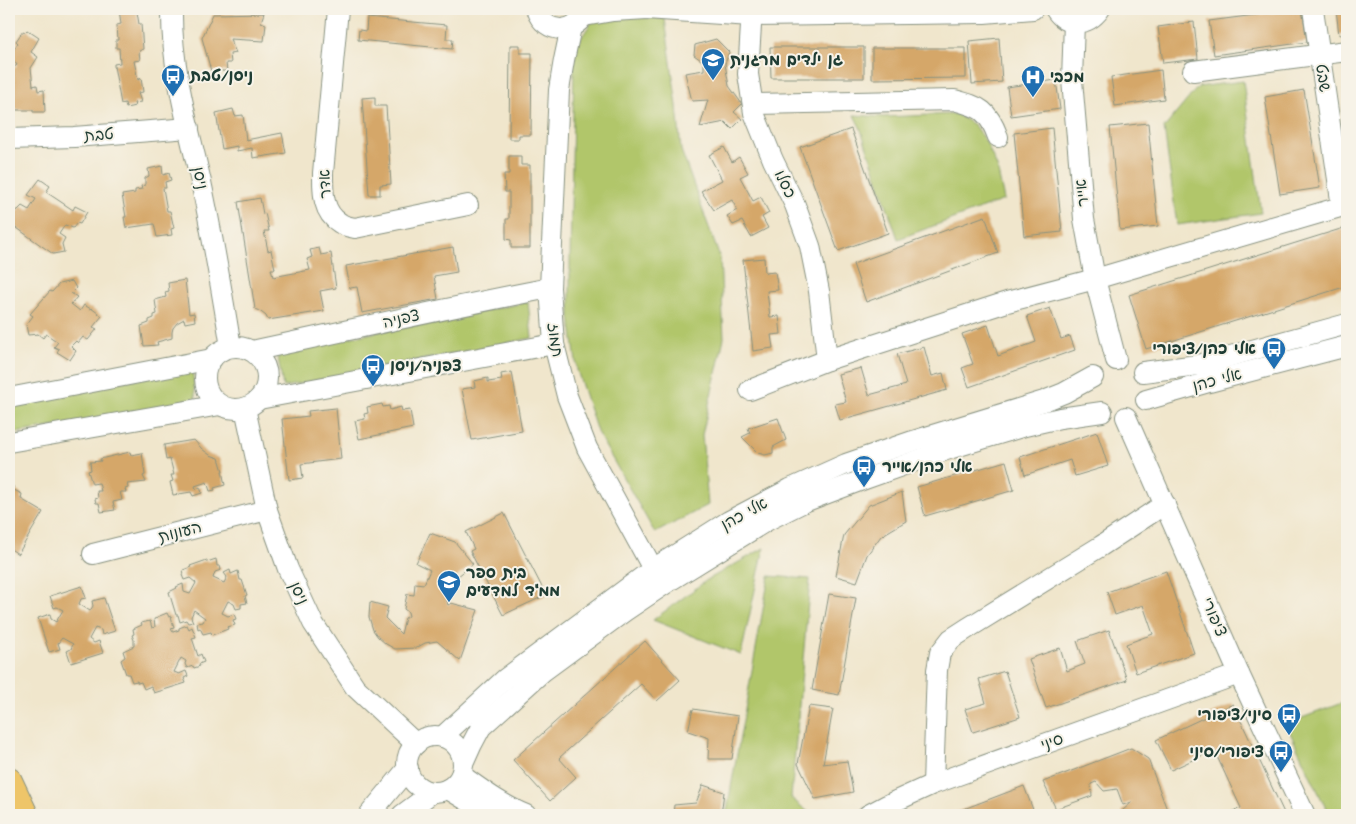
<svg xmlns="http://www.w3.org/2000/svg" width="1356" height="824" viewBox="0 0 1356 824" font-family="'Architects Daughter','Playpen Sans Hebrew',sans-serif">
<rect width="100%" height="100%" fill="#f7f3e8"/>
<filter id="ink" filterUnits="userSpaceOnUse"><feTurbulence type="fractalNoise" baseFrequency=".02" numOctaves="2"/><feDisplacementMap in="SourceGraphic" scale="10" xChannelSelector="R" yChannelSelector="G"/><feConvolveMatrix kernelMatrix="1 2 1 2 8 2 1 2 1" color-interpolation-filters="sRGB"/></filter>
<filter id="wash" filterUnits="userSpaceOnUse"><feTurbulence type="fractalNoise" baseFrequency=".0096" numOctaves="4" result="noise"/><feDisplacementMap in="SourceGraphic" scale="20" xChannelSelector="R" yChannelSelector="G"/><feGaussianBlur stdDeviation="1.12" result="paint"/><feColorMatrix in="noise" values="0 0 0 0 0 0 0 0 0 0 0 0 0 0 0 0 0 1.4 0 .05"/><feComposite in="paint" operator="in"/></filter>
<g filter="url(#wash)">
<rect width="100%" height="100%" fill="#f0e6cc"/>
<g fill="#b1c66b" stroke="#688250">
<path d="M591 9 665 19 677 106 681 150 720 258 724 338 702 435 708 505 655 533 597 432 577 370 570 317V259L574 64 577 44 591 23Z"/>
<path d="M1243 81 1261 213 1177 225 1164 128 1198 87Z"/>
<path d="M956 114 974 125 986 142 997 167 1004 200 898 239 860 127 854 115 884 117Z"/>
<path d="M528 302 532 338 283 387 277 352Z"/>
<path d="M192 367 196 403 9 434V405Z"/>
<path d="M764 548 741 655 653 620 707 580Z"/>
<path d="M769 576 810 579 791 798 812 815H726Z"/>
<path d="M1347 701V815H1329L1286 724Z"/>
</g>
<g id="blocks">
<g fill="#d5a769">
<path d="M119 9H145L137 12 139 24H141L143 49 139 51 140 60 134 61 138 80 141 78 143 92 138 93 141 102 134 103 135 106 126 108 125 103 121 104 114 66V64L120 63 119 48H116V40H118L117 25 121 24Z"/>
<path d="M1302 9 1307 42 1214 55 1209 21Z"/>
<path d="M1336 9H1347V34L1339 35Z"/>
<path d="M264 13 261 22 266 24 264 41 230 39 236 53 230 54 231 63H226L227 71H211L202 38 213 14Z"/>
<path d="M367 18 447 25 446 39H453L452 49 358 40 359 30 366 31Z"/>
<path d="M1194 22 1198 59 1163 63 1158 27Z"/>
<path d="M27 30 39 38 31 52 38 57 31 68 33 86 37 85 38 91 44 90 45 112H33V110H9V71L17 65 10 55 18 43 16 41 23 31 25 32Z"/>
<path d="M999 38 1002 82 972 84 969 41Z"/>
<path d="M716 39 729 52 725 64 729 86 742 104 734 112 742 119 732 129 725 122 700 127 708 100 692 101 685 73 704 70V62L694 55 695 45Z"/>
<path d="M510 45H520V53H532L531 135H519V139H509Z"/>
<path d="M770 47H864V78H771Z"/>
<path d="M872 48H966V78L872 79Z"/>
<path d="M1161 70 1164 99 1115 106 1111 77Z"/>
<path d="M1056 80 1060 109 1011 116 1007 87Z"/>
<path d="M1304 90 1320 188 1280 194 1265 97Z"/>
<path d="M375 97V106H386L391 184 380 185V195H369L362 98Z"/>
<path d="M233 109 235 116 243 115 246 140 282 133 286 153 253 158 252 148 237 151V146L222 149 216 113Z"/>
<path d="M1148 123 1158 226 1120 230 1110 127Z"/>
<path d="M1052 128 1062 232 1024 236 1014 133Z"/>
<path d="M851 129 888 233 838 251 800 147Z"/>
<path d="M724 147 732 162 739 157 748 173 740 177 753 201 761 197 769 213 762 217 768 228 751 237 742 221 733 225 727 216 737 210 732 200 714 210 701 191 722 180 709 155Z"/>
<path d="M509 156H521V165H530V248H511V240L506 239V219H509V192H505L504 174H509Z"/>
<path d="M162 166 163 175 169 173 171 180 165 182 166 188H163L167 211H170L174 228 171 229 172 235 157 237 154 224 126 228 124 217H126L122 195 135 193V190L142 189 141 186 145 185V178L149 176 148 169Z"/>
<path d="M40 179 50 186 46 192 73 210 75 206 87 212 80 224 77 223 73 228 65 225 59 234 65 238 62 244 64 252 53 254 10 223 9 213 18 210 22 206 29 210 36 199 28 195Z"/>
<path d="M260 198 263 214 265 213 269 231H264L268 251 271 250 275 269H271L273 277 310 270 307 259 312 257 310 250 319 248 321 255 331 253 336 288 320 291 324 311 268 320 266 316 261 312 255 309 238 202Z"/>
<path d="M985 216 998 253 866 302 853 264Z"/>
<path d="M1347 227V286L1146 349 1129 295Z"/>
<path d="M453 247 457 272 434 276 438 299 362 313 357 287 350 288 346 266Z"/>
<path d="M764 258 765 273 775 272 778 290 767 291 770 317 779 316 781 334 771 335 773 348 753 351 743 260Z"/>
<path d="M185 280 189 314 194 313 195 321 185 323 184 319 177 323 173 328 172 332V338L157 342 158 345 144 346 141 326 149 323V320L154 318V315L157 314 155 300 166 297 165 292 169 291 168 283Z"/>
<path d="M72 281 76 288 71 293 77 297 71 304 80 311 84 305 91 309V308L102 316 93 327 97 329 88 340 83 337 78 343 76 341 71 346 76 351 70 360 57 352 59 349 54 347 58 342 46 334 43 338 38 334 28 335 26 325 33 316 30 314 50 291 52 292 59 284Z"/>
<path d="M1050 308 1061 339 1070 336 1075 350 969 387 962 368 973 364 962 334 988 325 998 356 1036 342 1027 316Z"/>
<path d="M924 347 932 376 943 373 947 390 840 420 835 404 846 402 838 374 861 368 869 395 906 385 897 354Z"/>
<path d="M512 372 522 431 472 440 462 389 475 387 474 381 488 378V382L502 380 501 374Z"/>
<path d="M382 404 383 407 389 406 390 410 401 407 402 411 410 410 413 428 359 439 355 421 365 419 364 414 368 413 367 407Z"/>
<path d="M336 408 341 459 301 464 303 478 289 480 282 419 309 416 308 411Z"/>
<path d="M778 418 786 440 773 447V453L765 455 758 453 742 437 750 433 748 428Z"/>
<path d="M1097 432 1108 466 1075 476 1070 460 1025 475 1020 457Z"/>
<path d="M194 440 202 449 210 455 219 458 223 471H222L225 485 214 488 215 490 210 491 207 482 195 486 196 489 200 487 202 493 193 496 191 492 173 495 170 482 173 481 171 475H174L170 459 166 460 164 445Z"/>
<path d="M130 452 131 455 142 453 145 475 143 476 146 482 127 484 128 488 125 489 126 492H120L122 500 113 502 115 510 101 512 99 503H96L95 499 98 498 97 491H101L99 483 92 484 88 471 91 470 90 462 101 461 100 459Z"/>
<path d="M1006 461 1014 490 925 516 917 487Z"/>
<path d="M9 484 14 487 12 489 22 494 21 499 43 512 18 554 9 548Z"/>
<path d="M902 492 906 521 881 536 867 555 857 582 836 576 844 535 869 505Z"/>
<path d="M504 513 546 595 503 615 470 551 474 549 466 532Z"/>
<path d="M430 533 455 542 473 564 452 581 440 586 446 596 448 605 451 603 478 610 460 661 437 641 425 643 416 648 395 649 386 644 378 637 373 630 369 617 370 602 388 607 385 618 401 634 405 618 409 616 408 612 404 609 407 594 414 595 415 583 424 584 430 570 416 563Z"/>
<path d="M216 559 217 566H220L221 570 215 572 213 578 224 583 227 577 224 573 230 570 231 574 238 571 240 580H242L247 595 245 596 247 603 241 604V608L236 609 234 604 228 601 222 613 228 616 234 614 236 619 233 620 235 625 227 627 228 629 212 635 211 632 203 634 200 628 198 629 197 623 203 622 205 618 194 610 191 617 193 622 188 623 186 620 180 622 178 615H176L169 592 177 588 176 587 183 584 184 592 190 594 196 583 190 578 184 580 182 575 184 574 183 570 191 567 190 566 207 560V562Z"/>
<path d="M1166 571 1194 653 1136 673 1126 644 1153 634 1143 605 1115 615 1107 592Z"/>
<path d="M82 586 86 598 81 599 79 604 90 611 93 606 92 601 104 598 115 631 102 635 101 630 95 628 89 639 94 643 99 641 103 653 71 663 67 651 71 649 73 644 62 638 58 643 60 649 49 652 38 618 50 614 51 619 56 622 63 610 57 607 54 608 50 596Z"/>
<path d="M829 594 856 598 839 695 812 690Z"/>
<path d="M167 613 169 617 171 616 174 628 171 629 173 632 179 630V628L187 625 189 629 192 627 196 637 192 638 198 656 201 654 204 662 199 664 200 666 194 668 193 666 187 668 185 664 186 661 181 658 174 672 179 674 186 671 188 676 184 678 186 683 154 693 151 686 144 689 141 682 138 683 137 681 132 682 129 674H126L121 660 125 657 123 651 134 646V640L132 635 134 634 133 629 142 625 141 623 150 621 152 628 155 627 154 619 158 618 157 617Z"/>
<path d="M1109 630 1127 680 1046 708 1029 659 1060 648 1067 671 1085 664 1077 641Z"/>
<path d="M645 641 680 680 657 701 641 684 559 758 576 777 550 801 513 760Z"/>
<path d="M1005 671 1020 717 973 732 965 709 986 703 979 679Z"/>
<path d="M1233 704 1285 815H1225L1241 808 1214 750 1171 770 1156 740Z"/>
<path d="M809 706 833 709 823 764 847 761 853 792 815 799 798 764Z"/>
<path d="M693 709 738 716 732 759H708L709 738 688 731Z"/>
<path d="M1131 748 1148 759 1169 815H1124L1122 811 1132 802 1123 805 1117 789 1104 791 1096 782 1091 784 1092 796 1056 809 1043 782Z"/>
<path d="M703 785 724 792 721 815H673L674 805 696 803Z"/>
<path d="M1024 786 1035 815H948Z"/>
</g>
</g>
</g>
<g filter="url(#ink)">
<use href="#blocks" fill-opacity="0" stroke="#889280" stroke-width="1"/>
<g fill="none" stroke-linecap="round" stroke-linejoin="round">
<g stroke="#889280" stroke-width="22">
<g id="minor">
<path d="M172 9C171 67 188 125 201 182 213 237 222 292 231 347"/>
<path d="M338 9 323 173C323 191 322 212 340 223 344 226 350 227 355 228L468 205"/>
<path d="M536 9C545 36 577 35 587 9"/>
<path d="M646 9 751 16 984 13 1033 9"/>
<path d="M752 9 748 74 754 113 773 160 795 205 810 246 819 291 827 360"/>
<path d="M1055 9C1067 28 1088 26 1100 9"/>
<path d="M1313 9 1342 207"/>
<path d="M584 16 613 11 647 9"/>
<path d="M1074 22 1072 80 1084 219 1095 279 1116 360"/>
<path d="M571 27 564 60 559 90 550 288 554 344 567 396 587 448 653 569"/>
<path d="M1193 71 1347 51"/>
<path d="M753 104 954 100C981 107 988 110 998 137"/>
<path d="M9 139 74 137 189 128"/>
<circle cx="236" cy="378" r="31"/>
<path d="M252 351C351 330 450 307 550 288"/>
<path d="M1143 372 1198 365 1347 324"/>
<path d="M750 390 827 360 1007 302 1095 279 1347 205"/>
<path d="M9 398 212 359"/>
<path d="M259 399 554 344"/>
<path d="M1146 400 1209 382 1347 346"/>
<path d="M245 408 267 510 288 569 313 623 355 687 416 744"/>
<path d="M1126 417 1239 674 1305 815"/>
<path d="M9 442 220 405"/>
<path d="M93 554 267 510"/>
<circle cx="435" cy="764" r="28"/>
<path d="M442 737 505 679 653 569 729 521 790 489 846 464 913 441 1044 401 1064 393 1093 377"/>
<path d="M463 764 472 744 481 727 542 672 625 611 671 580 768 520 804 502 865 479 949 449 1025 426 1060 418 1102 412"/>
<path d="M461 775C482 790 502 805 526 815"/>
<path d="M933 784 937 670 940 653 951 639 968 628 1101 546 1165 504"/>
<path d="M448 789 491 815"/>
<path d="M369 815 408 768"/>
<path d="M402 815 433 792"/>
<path d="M868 815 887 805 933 784 1239 674"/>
</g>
</g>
<g stroke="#889280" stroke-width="28">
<path id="major" d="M9 781 25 815"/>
</g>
<use href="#minor" stroke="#fff" stroke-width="20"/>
<use href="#major" stroke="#eec569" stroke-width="26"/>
</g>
</g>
<defs>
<g id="school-pin" transform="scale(1.25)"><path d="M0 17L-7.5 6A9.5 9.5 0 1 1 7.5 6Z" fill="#1f6fb2" stroke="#f7f3e8"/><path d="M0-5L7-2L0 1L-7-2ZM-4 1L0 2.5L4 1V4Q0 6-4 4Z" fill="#fff"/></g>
<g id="bus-pin" transform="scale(1.25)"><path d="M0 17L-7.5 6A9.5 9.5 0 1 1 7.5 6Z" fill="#1f6fb2" stroke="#f7f3e8"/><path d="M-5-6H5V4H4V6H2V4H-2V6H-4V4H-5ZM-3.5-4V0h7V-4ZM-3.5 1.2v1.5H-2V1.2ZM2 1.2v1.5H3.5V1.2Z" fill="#fff"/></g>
<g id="hospital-pin" transform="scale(1.25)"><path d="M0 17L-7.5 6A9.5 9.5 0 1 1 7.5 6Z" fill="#1f6fb2" stroke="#f7f3e8"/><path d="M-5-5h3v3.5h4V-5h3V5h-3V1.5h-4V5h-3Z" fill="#fff"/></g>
</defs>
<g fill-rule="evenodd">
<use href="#school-pin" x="713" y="60"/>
<use href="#bus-pin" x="173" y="76"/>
<use href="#hospital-pin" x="1033" y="77"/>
<use href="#bus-pin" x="1274" y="349"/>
<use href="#bus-pin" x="373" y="366"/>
<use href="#bus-pin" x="864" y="467"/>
<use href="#school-pin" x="449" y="582"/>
<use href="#bus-pin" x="1289" y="715"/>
<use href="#bus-pin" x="1281" y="752"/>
</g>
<g text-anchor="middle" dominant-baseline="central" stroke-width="4" stroke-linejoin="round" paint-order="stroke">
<g font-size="16" font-weight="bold" fill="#1f3d34" stroke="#f7f3e8" text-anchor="start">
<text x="730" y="60">גן ילדים מרגנית</text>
<text x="190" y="76">ניסן/טבת</text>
<text x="1050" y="77">מכבי</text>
<text x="1256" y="349" text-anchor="end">אלי כהן/ציפורי</text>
<text x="390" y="366">צפניה/ניסן</text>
<text x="882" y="467">אלי כהן/אייר</text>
<text x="466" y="573">בית ספר<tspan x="466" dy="18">ממ"ד למדעים</tspan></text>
<text x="1272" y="715" text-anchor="end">סיני/ציפורי</text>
<text x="1264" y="752" text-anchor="end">ציפורי/סיני</text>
</g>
<g font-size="16" fill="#1f3d34" stroke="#f7f3e8">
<text transform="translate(1323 78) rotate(82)">שבט</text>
<text transform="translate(99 135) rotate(-4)">טבת</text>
<text transform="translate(200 178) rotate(78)">ניסן</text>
<text transform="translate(325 184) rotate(-93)">אדר</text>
<text transform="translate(785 184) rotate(64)">כסלו</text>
<text transform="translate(1082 193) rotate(-96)">אייר</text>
<text transform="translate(401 319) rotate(-13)">צפניה</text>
<text transform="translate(555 340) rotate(83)">תמוז</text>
<text transform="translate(1217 380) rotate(-15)">אלי כהן</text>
<text transform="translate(744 514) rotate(-29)">אלי כהן</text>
<text transform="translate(180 532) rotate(-14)">העונות</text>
<text transform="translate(299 593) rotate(65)">ניסן</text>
<text transform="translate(1214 617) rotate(67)">ציפורי</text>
<text transform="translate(1052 742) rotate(-20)">סיני</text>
</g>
</g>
<rect width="1356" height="824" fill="none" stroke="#f7f3e8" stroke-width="30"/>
</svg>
